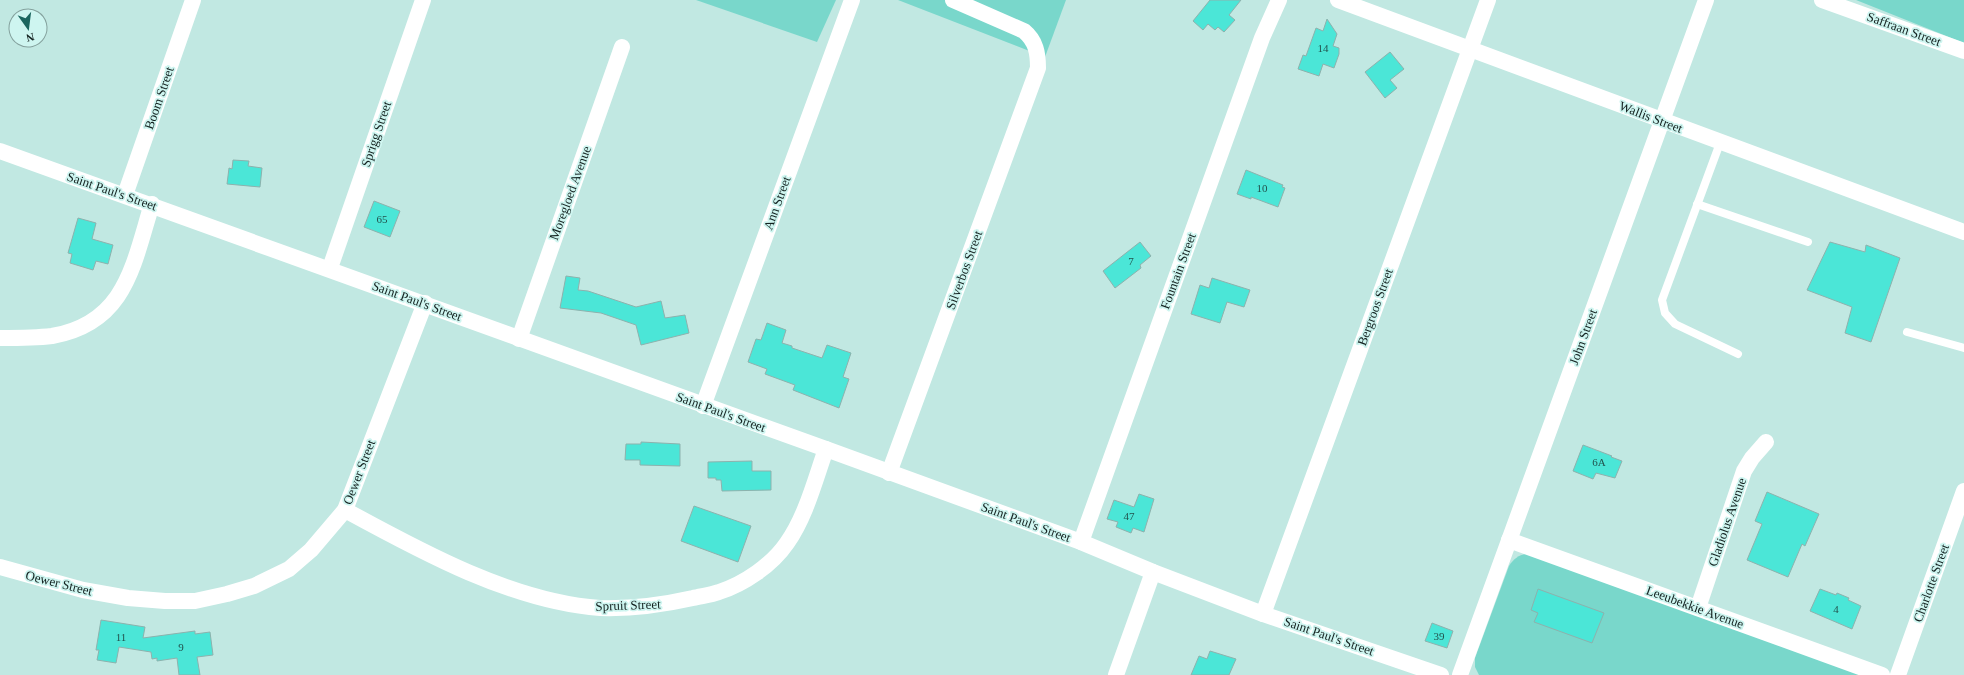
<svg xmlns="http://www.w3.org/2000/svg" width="1964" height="675" viewBox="0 0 1964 675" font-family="Georgia,serif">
<rect width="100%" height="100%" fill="#c1e8e2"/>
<g fill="#79d7cb">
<path d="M696 0H836L817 42Z"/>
<path d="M898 0H1066L1045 57Z"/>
<path d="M1856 0H1964V43Z"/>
<path d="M1532 553 1864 675H1479L1475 667V658L1509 566C1515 557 1521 554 1532 553Z"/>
</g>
<g fill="#4be6d7" stroke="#8db2ad">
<path d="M1210 0H1241L1229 15 1235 20 1224 32 1218 27 1215 30 1208 24 1203 30 1193 21Z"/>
<path d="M1327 19 1337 34 1333 46 1339 48V54L1334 68 1323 64 1319 76 1298 69 1303 55 1306 56 1316 28 1323 31Z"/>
<path d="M1390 52 1404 69 1390 80 1397 88 1385 98 1365 72Z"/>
<path d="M233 160 249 161 248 166 262 168 260 187 227 184 229 168 232 169Z"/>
<path d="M1246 170 1283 185 1282 187 1285 188 1278 207 1251 197V199L1237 194Z"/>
<path d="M374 201 400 211 390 237 364 227Z"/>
<path d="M78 218 96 223 92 239 113 245 108 264 96 261 93 270 70 263 72 254 68 253Z"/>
<path d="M1140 242 1151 256 1140 265 1141 268 1115 288 1103 271Z"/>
<path d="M1830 242 1865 252 1866 245 1900 258 1871 342 1845 333 1852 307 1807 290Z"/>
<path d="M566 276 580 278 578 290 588 291 636 307 661 301 665 318 685 315 689 333 641 345 636 325 601 313 560 308Z"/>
<path d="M1212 278 1250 290 1244 307 1227 302 1220 323 1191 314 1200 285 1209 288Z"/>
<path d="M767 323 786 330 782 343 792 346V348L822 358 827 345 851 353 843 377 849 379 839 408 793 390 795 385 765 374 767 369 748 362 756 339 761 340Z"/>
<path d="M641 442 680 444V466L640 465V460H625L626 444H641Z"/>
<path d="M1583 445 1612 456 1611 457 1622 461 1615 478 1596 473 1593 479 1573 471Z"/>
<path d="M752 461V471H771V490L722 491 721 480H716V478H708V462Z"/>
<path d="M1767 492 1819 514 1805 546 1802 544 1788 577 1747 560 1762 524 1755 521Z"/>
<path d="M1139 494 1154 499 1144 532 1133 528 1131 533 1116 527 1118 522 1107 519 1114 500 1134 507Z"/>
<path d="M694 506 751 526 738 562 681 541Z"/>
<path d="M1538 589 1604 613 1592 643 1534 622 1538 613 1531 610Z"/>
<path d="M1820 589 1836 595 1837 593 1849 598 1848 600 1861 606 1852 629 1810 611Z"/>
<path d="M101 620 145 627 143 638 195 631V634L210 632 213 655 197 657 200 675H179L177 658 157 661V658L152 659 151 652 119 647 116 663 97 660 99 650H96Z"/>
<path d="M1432 623 1453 631 1447 648 1425 641Z"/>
<path d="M1210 651 1236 659 1229 675H1191L1199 656 1207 659Z"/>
</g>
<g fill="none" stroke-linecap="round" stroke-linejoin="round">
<g stroke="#fff" stroke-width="8">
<path d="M1720 143 1662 300 1665 313 1675 324 1738 354"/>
<path d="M1697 204 1808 242"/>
<path d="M1907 332 1964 348"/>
</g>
<g stroke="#fff" stroke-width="16">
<path d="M1338 0 1964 232"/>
<path d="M1822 0 1964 51"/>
<path d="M0 151 826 449 1081 542 1153 572 1263 614 1441 675"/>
<path d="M125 195 193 0"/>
<path d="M330 268 423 0"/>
<path d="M0 338C17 338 35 338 52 336 126 323 133 265 152 204"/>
<path d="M519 339 622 47"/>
<path d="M703 406 852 0"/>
<path d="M889 473 1038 68C1038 53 1036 41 1024 31L953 0"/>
<path d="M345 510C420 551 513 602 600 608 631 609 662 605 693 598 701 596 711 595 719 592 744 584 772 565 787 543 806 516 815 480 826 449"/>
<path d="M1509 540 1882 675"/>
<path d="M1081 542 1262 38 1279 0"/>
<path d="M0 567 83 590 128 598 165 601H195L227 594 254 586 289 569 311 550 345 510 425 303"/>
<path d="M1698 608 1744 471 1752 458 1766 442"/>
<path d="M1263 614 1488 0"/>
<path d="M1116 675 1153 572"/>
<path d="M1460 675 1706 0"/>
<path d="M1898 675 1964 491"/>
</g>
</g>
<g text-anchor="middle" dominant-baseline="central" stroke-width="3.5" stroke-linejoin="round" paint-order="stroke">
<g font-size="11" fill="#22534e">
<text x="1323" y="48">14</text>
<text x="1262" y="188">10</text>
<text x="382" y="219">65</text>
<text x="1131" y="261">7</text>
<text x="1599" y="462">6A</text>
<text x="1129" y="516">47</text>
<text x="1836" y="609">4</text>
<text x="1439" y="636">39</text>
<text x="121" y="637">11</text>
<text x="181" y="647">9</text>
</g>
<g font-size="13" fill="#142220" stroke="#cef5f0">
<text transform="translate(1904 29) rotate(20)">Saffraan Street</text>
<text transform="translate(159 98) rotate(-71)">Boom Street</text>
<text transform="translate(1651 117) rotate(21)">Wallis Street</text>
<text transform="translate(376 134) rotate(-71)">Sprigg Street</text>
<text transform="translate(112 191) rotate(19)">Saint Paul's Street</text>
<text transform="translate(570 193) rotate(-70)">Moregloed Avenue</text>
<text transform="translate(777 203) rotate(-70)">Ann Street</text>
<text transform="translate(964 270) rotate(-70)">Silverbos Street</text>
<text transform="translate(1178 271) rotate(-70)">Fountain Street</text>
<text transform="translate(417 301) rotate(20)">Saint Paul's Street</text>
<text transform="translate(1375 307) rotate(-70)">Bergroos Street</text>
<text transform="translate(1583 337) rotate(-70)">John Street</text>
<text transform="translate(721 412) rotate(20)">Saint Paul's Street</text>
<text transform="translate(359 472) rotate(-69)">Oewer Street</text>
<text transform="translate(1026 522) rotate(20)">Saint Paul's Street</text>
<text transform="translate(1727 522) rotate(-71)">Gladiolus Avenue</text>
<text transform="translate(59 583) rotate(14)">Oewer Street</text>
<text transform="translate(1931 583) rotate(-70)">Charlotte Street</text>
<text transform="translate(628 605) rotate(-2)">Spruit Street</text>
<text transform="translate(1695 607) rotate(20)">Leeubekkie Avenue</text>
<text transform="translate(1329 636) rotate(19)">Saint Paul's Street</text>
</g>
</g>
<g transform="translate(28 28) rotate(166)"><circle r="19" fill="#cef5f0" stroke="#84a19d"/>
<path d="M0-3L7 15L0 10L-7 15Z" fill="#1b665f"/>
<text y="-6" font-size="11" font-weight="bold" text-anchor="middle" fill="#142220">N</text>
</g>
</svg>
